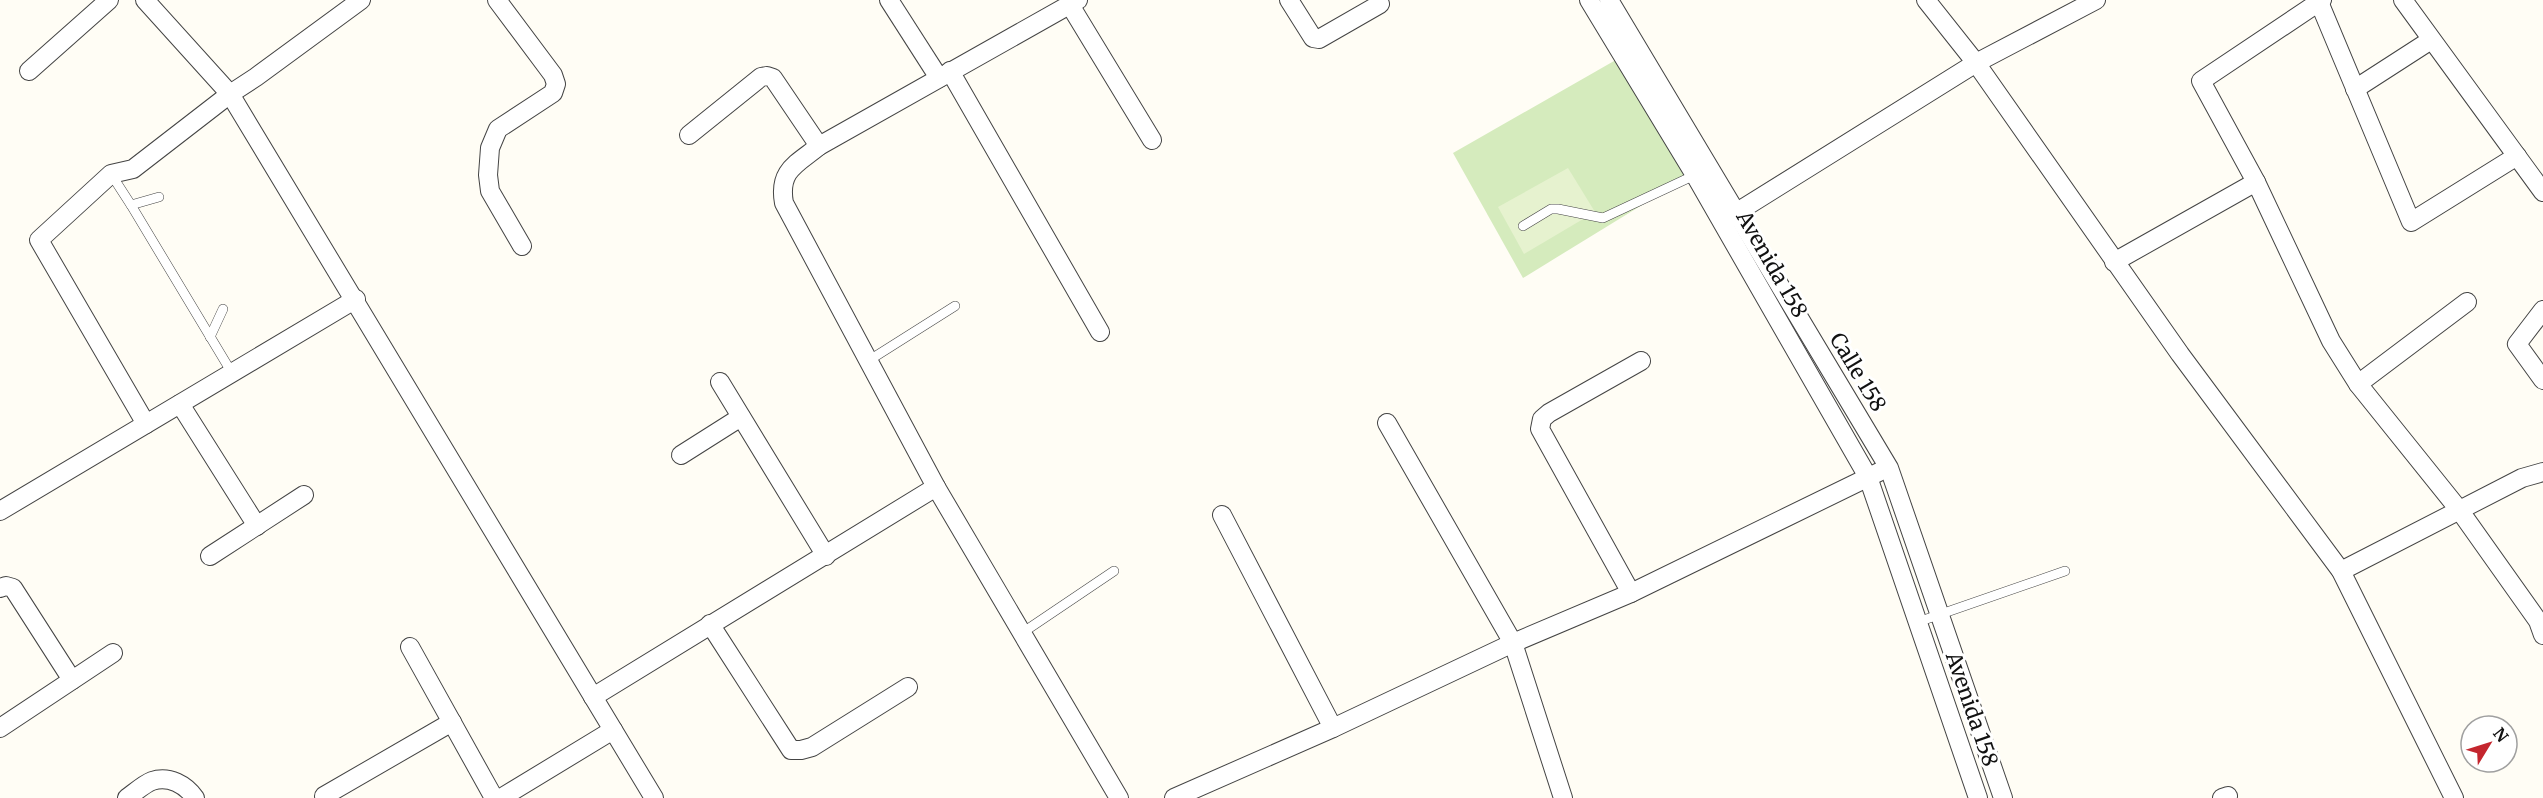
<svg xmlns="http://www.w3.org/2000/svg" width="2543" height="798" viewBox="0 0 2543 798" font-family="Merriweather,serif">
<rect width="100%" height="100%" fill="#fffdf5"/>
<path fill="#d5ebbd" d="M1621 57 1691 175 1523 278 1453 153Z"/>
<path fill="#e6f2cf" d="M1568 168 1595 212 1524 254 1498 207Z"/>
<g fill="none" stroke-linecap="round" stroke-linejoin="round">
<g stroke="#444" stroke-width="10">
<g id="lane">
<path d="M111 174 131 205 232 373"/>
<path d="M131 205 159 197"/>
<path d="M1523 226 1551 209H1558L1603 218 1695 175"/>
<path d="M210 337 223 309"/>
<path d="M868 361 955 306"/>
<path d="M1918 622 2065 571"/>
<path d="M1022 633 1114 571"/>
</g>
</g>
<g stroke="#444" stroke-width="20">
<g id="street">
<path d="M145 0 230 94 654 798"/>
<path d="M497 0 553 75 556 84 553 93 498 129 490 148 488 175 490 191 522 246"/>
<path d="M889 0 939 78"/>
<path d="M1078 0 819 146C797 164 778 170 784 203L936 487 1119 798"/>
<path d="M1289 0 1313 38 1319 39 1380 4"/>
<path d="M1589 0 1695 175 1868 477 1978 798"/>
<path d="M1609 0 1889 468 2003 798"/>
<path d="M1926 0 1976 63 2180 354 2341 571 2454 798"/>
<path d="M2322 0 2201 81 2256 182 2331 341 2358 384 2460 511 2538 621 2543 635"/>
<path d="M2403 0 2543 192"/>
<path d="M2319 2 2411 222 2517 156"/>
<path d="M1070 5 1152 140"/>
<path d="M29 71 109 0"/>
<path d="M950 71 1100 332"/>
<path d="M2355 89 2431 40"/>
<path d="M689 135 761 77 767 76 773 78 819 146"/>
<path d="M1726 219 1976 63 2096 0"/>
<path d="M2114 262 2256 182"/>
<path d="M2543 310 2517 344 2543 380"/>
<path d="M720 382 826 556"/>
<path d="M2358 384 2467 302"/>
<path d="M180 404 257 526"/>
<path d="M1387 423 1513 643 1563 798"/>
<path d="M146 424 39 240 111 174 133 169 230 94 256 77 361 0"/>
<path d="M681 455 741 417"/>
<path d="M0 511 356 299"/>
<path d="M1222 515 1333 728"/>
<path d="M210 556 304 495"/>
<path d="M2341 571 2522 478 2543 472"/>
<path d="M0 588 6 586 13 588 72 680"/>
<path d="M1631 593 1540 429 1542 419 1549 413 1641 361"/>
<path d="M710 624 791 750H801L812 747 908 687"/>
<path d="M410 647 494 798"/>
<path d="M593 697 936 487"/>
<path d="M0 728 113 653"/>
<path d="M127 798C134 793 144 784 152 781 169 775 186 785 195 798"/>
<path d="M326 798 324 796 452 722"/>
<path d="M501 798 613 730"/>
<path d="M1174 798 1333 728 1513 643 1631 593 1879 472"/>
<path d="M2222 798 2228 796"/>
</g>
</g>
<use href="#lane" stroke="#fff" stroke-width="9"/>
<use href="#street" stroke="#fff" stroke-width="18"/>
</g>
<g text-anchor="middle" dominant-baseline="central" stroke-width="6" stroke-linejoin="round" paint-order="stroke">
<g font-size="21" fill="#111" stroke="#fff">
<text transform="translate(1772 264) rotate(60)">Avenida 158</text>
<text transform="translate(1858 372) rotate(59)">Calle 158</text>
<text transform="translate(1972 709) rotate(71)">Avenida 158</text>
</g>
</g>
<g transform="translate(2489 744) rotate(52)"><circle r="28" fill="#ffffff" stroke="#a0a0a0" stroke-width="1.5"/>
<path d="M0-4.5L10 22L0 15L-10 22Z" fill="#c4262e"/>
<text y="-9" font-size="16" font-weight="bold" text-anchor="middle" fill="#111111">N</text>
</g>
</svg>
